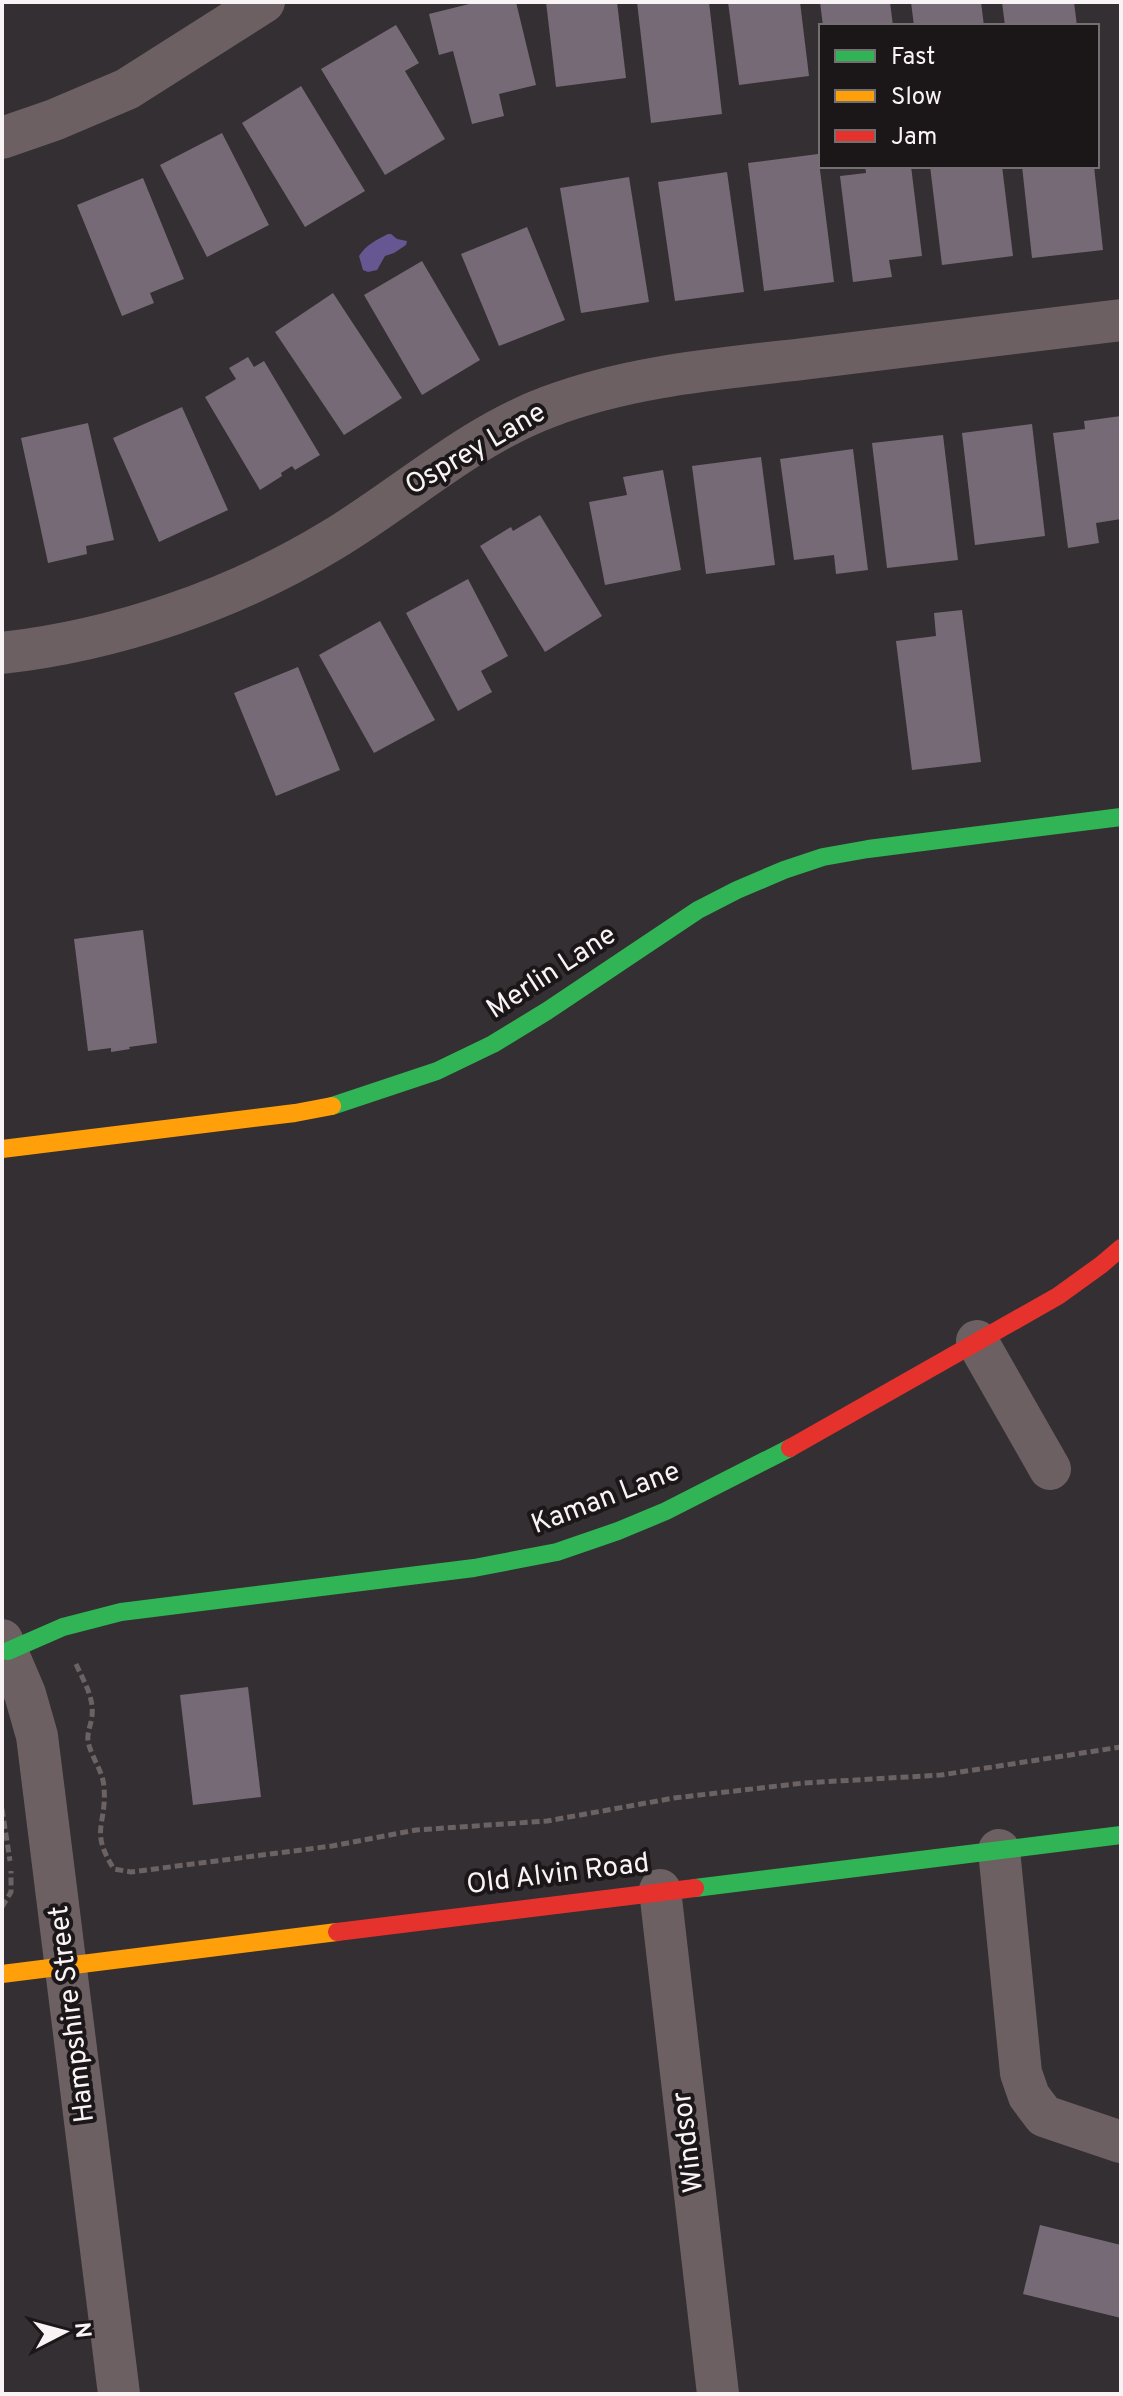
<svg xmlns="http://www.w3.org/2000/svg" width="1123" height="2396" viewBox="0 0 1123 2396" font-family="Overpass,sans-serif">
<rect width="100%" height="100%" fill="#342f32"/>
<path fill="#665793" d="M388 234H391L397 239 407 241 406 245 394 253 385 256 377 270 368 272 363 270 359 256C366 245 376 240 388 234Z"/>
<g fill="#766a77">
<path d="M477 2H516L536 85 499 94 504 116 472 124 453 51 439 55 429 14Z"/>
<path d="M546 2H617L626 78 556 87Z"/>
<path d="M637 2H709L722 114 651 123Z"/>
<path d="M728 2H800L809 76 739 85Z"/>
<path d="M820 2H890L893 26H823Z"/>
<path d="M911 2H981L984 26H914Z"/>
<path d="M1002 2H1074L1077 26H1005Z"/>
<path d="M396 25 419 63 405 71 445 139 385 175 321 69Z"/>
<path d="M301 86 365 191 305 227 242 123Z"/>
<path d="M222 133 269 225 207 257 160 165Z"/>
<path d="M818 154 834 282 764 291 748 163Z"/>
<path d="M865 166H911L922 256 889 260 892 277 853 282 840 176 866 173Z"/>
<path d="M930 166H1002L1013 256 942 265Z"/>
<path d="M1022 166H1094L1103 250 1032 258Z"/>
<path d="M727 172 744 292 675 301 658 182Z"/>
<path d="M629 177 649 302 581 313 560 188Z"/>
<path d="M143 178 184 279 150 293 154 303 122 316 77 205Z"/>
<path d="M527 227 565 320 499 346 461 254Z"/>
<path d="M422 261 480 360 422 395 364 295Z"/>
<path d="M333 293 402 398 344 435 275 332Z"/>
<path d="M248 357 254 367 264 361 320 455 295 470 292 466 281 473 282 476 260 490 205 397 236 379 229 368Z"/>
<path d="M182 407 228 510 159 542 113 438Z"/>
<path d="M1121 416V519L1096 523 1099 543 1068 548 1053 433 1085 429 1084 421Z"/>
<path d="M88 423 114 540 86 546 87 554 48 563 21 438Z"/>
<path d="M1032 424 1045 536 975 545 962 433Z"/>
<path d="M943 435 958 560 887 568 872 443Z"/>
<path d="M853 449 868 570 836 574 834 555 794 560 780 459Z"/>
<path d="M761 457 775 565 706 574 692 466Z"/>
<path d="M663 470 681 570 605 585 589 502 627 495 623 477Z"/>
<path d="M540 515 602 616 545 652 480 546 511 527 513 531Z"/>
<path d="M468 579 508 656 481 671 492 692 458 711 406 613Z"/>
<path d="M962 610 981 762 912 770 896 641 936 636 934 613Z"/>
<path d="M380 621 435 720 374 753 319 655Z"/>
<path d="M298 667 340 770 276 796 234 693Z"/>
<path d="M143 930 157 1043 129 1047 130 1049 111 1052V1048L88 1051 74 939Z"/>
<path d="M248 1687 261 1797 193 1805 180 1695Z"/>
<path d="M1040 2225 1121 2245V2318L1023 2294Z"/>
</g>
<g fill="none" stroke-linecap="round" stroke-linejoin="round">
<g stroke="#6a6263" stroke-width="5" stroke-dasharray="8 4" stroke-linecap="butt">
<path d="M76 1664C84 1682 94 1697 92 1716 91 1725 87 1732 88 1741 91 1757 103 1771 104 1787 107 1826 89 1830 114 1869L131 1872 332 1846 416 1830 547 1821 674 1798 804 1783 941 1775 1121 1747"/>
<path d="M2 1809 10 1861"/>
<path d="M2 1907 11 1892V1871"/>
</g>
<g stroke="#6c6062" stroke-width="42">
<path d="M2 138 54 120 127 89 264 2"/>
<path d="M2 653C117 640 233 600 332 540 404 497 468 437 548 407 629 376 717 369 803 359 909 346 1015 333 1121 320"/>
<path d="M977 1341 1050 1469"/>
<path d="M2 1640 25 1694 37 1736 119 2394"/>
<path d="M999 1850 1021 2073 1029 2096 1044 2116 1121 2142"/>
<path d="M660 1890 718 2394"/>
</g>
<g stroke="#30b455" stroke-width="18">
<path d="M332 1106 437 1071 493 1044 547 1011 698 910 737 890 784 870 823 857 868 849 1121 817"/>
<path d="M8 1651 63 1627 121 1612 474 1568 557 1552 618 1531 666 1511 790 1448"/>
<path d="M695 1888 1121 1835"/>
</g>
<g stroke="#ff9f0a" stroke-width="18">
<path d="M2 1149 295 1113 332 1106"/>
<path d="M2 1974 337 1932"/>
</g>
<g stroke="#e5322d" stroke-width="18">
<path d="M790 1448 1058 1296 1101 1265 1121 1248"/>
<path d="M337 1932 695 1888"/>
</g>
</g>
<g text-anchor="middle" dominant-baseline="central" stroke-width="8" stroke-linejoin="round" paint-order="stroke">
<g font-size="28" fill="#f9f3f5" stroke="#1b1719">
<text transform="translate(476 450) rotate(-30)">Osprey Lane</text>
<text transform="translate(552 973) rotate(-33)">Merlin Lane</text>
<text transform="translate(606 1499) rotate(-21)">Kaman Lane</text>
<text transform="translate(558 1875) rotate(-7)">Old Alvin Road</text>
<text transform="translate(73 2014) rotate(-97)">Hampshire Street</text>
<text transform="translate(689 2142) rotate(-97)">Windsor</text>
</g>
</g>
<rect width="1123" height="2396" fill="none" stroke="#f9f3f5" stroke-width="8"/>
<rect x="819" y="24" width="280" height="144" fill="#1b1719" stroke="#746f71" stroke-width="2"/>
<rect x="835" y="50" width="40" height="12" fill="#30b455" stroke="#746f71" stroke-width="2"/>
<text x="891" y="64" font-size="24" fill="#f9f3f5">Fast</text>
<rect x="835" y="90" width="40" height="12" fill="#ff9f0a" stroke="#746f71" stroke-width="2"/>
<text x="891" y="104" font-size="24" fill="#f9f3f5">Slow</text>
<rect x="835" y="130" width="40" height="12" fill="#e5322d" stroke="#746f71" stroke-width="2"/>
<text x="891" y="144" font-size="24" fill="#f9f3f5">Jam</text>
<g transform="translate(64 2332) rotate(84)" stroke="#1b1719" stroke-width="6" paint-order="stroke">
<path d="M0-6L14 30L0 20L-14 30Z" fill="#f9f3f5"/>
<text y="-12" font-size="22" font-weight="bold" text-anchor="middle" fill="#f9f3f5">N</text>
</g>
</svg>
